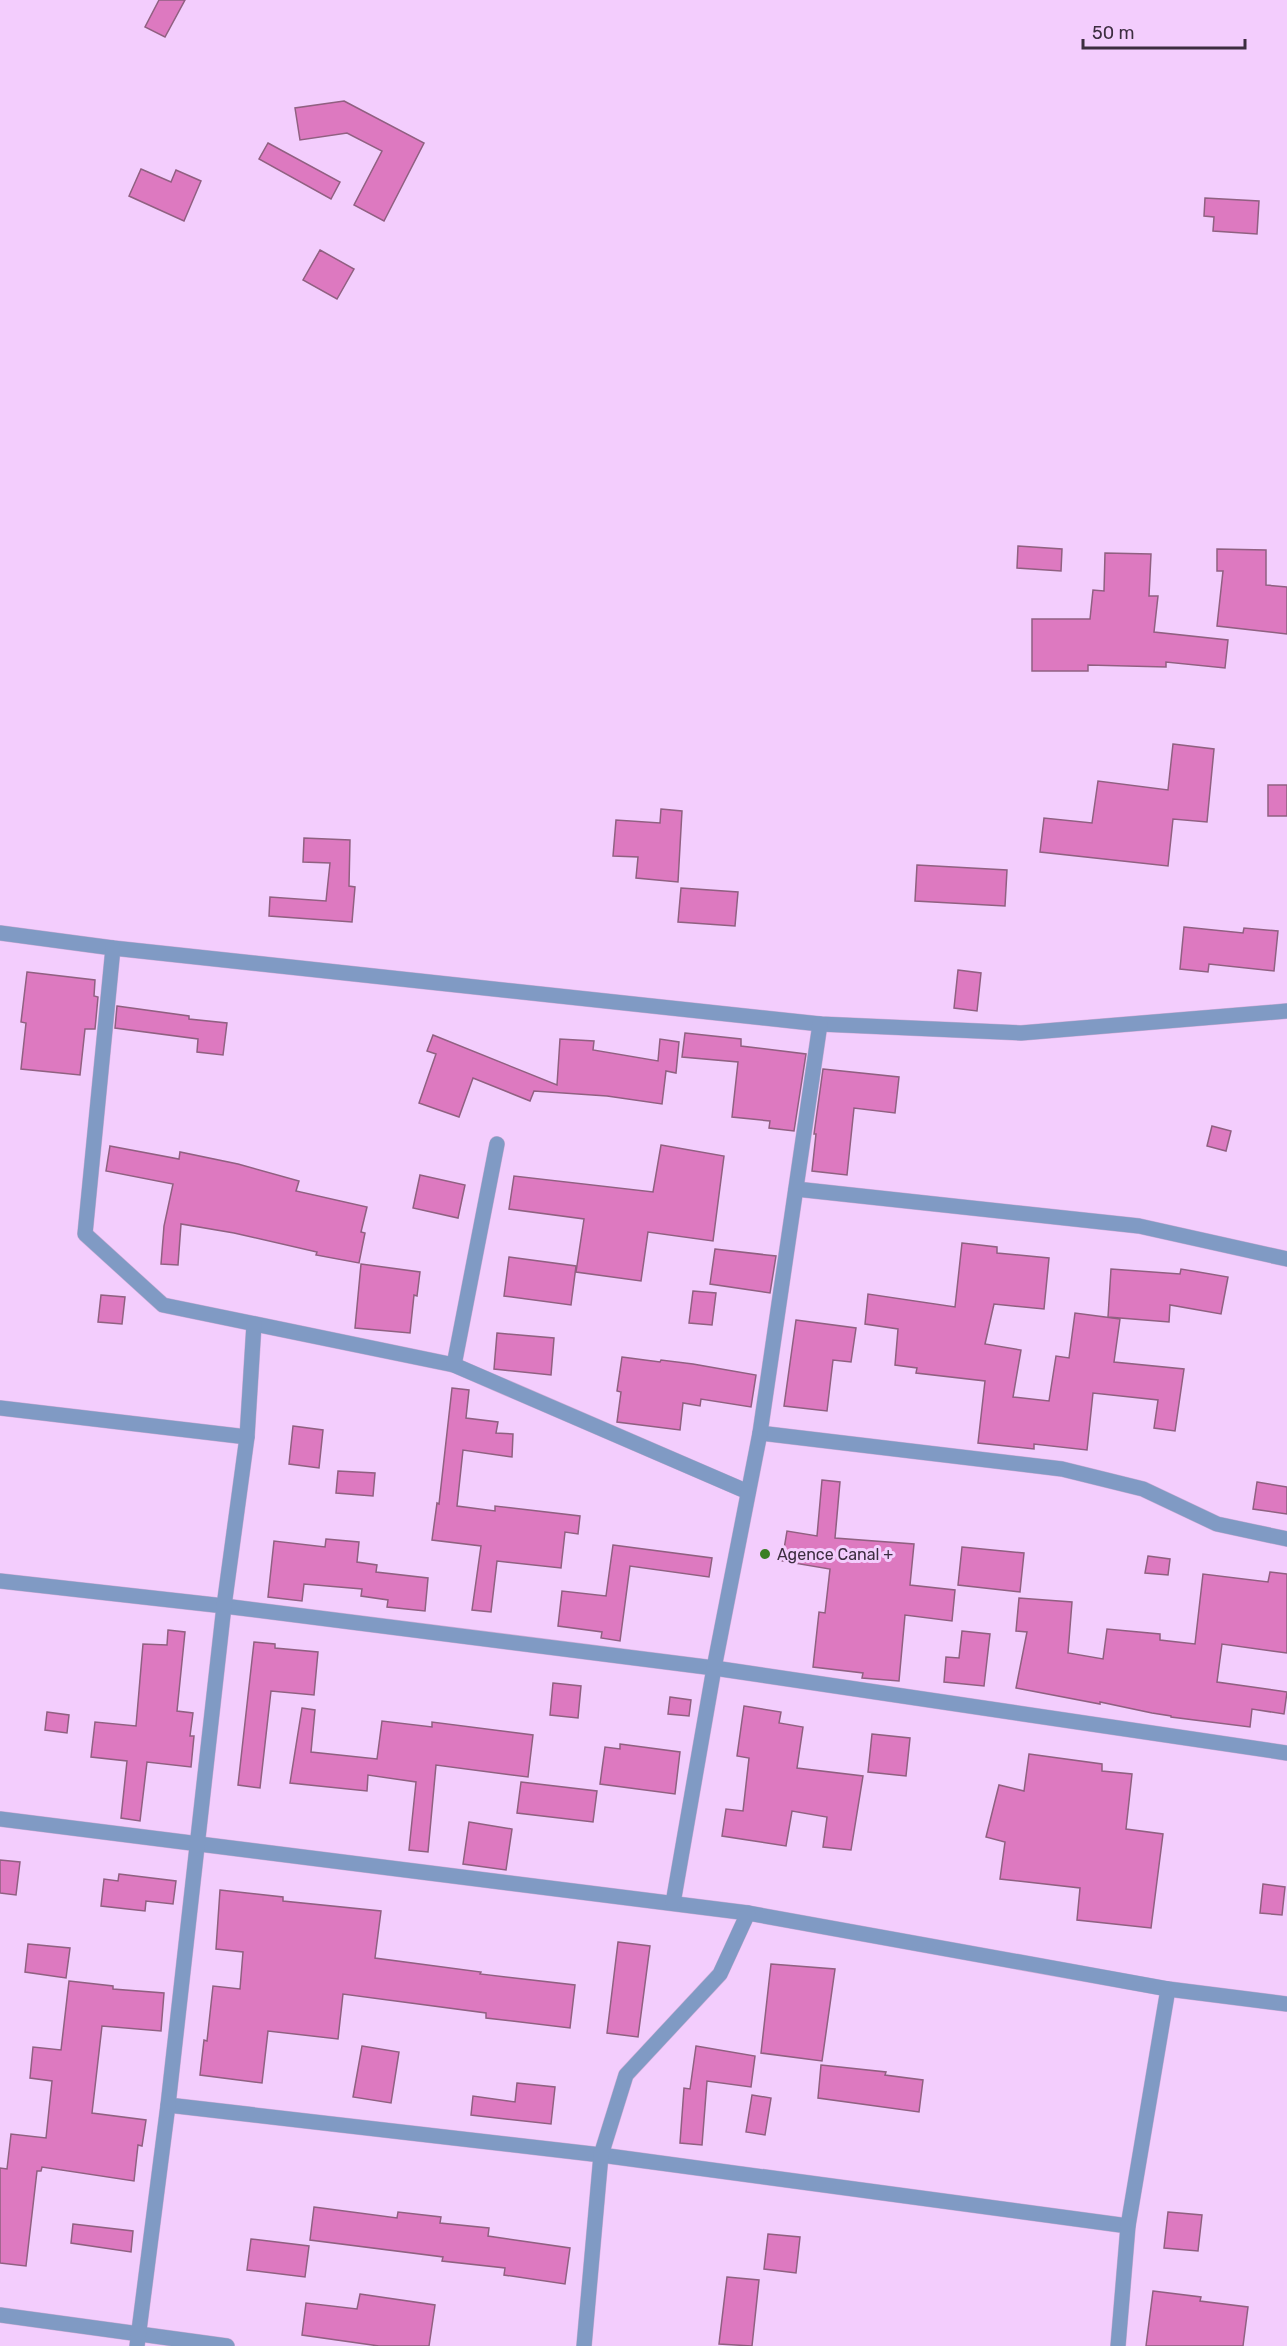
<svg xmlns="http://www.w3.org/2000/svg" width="1287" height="2346" viewBox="0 0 1287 2346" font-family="Rubik,sans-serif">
<rect width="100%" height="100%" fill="#f3cdfd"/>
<g fill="#dd79c0" stroke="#906081" stroke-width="1.5">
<path d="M159 0H185L165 37 145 27Z"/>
<path d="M344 101 424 143 384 221 354 205 382 151 347 133 300 140 295 108Z"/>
<path d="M268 143 340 182 331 199 259 159Z"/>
<path d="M141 169 171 182 176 170 201 181 184 221 129 196Z"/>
<path d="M1205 198 1259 201 1257 234 1213 231 1214 217 1204 216Z"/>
<path d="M320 250 354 269 337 299 303 280Z"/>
<path d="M1018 546 1062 549 1061 571 1017 568Z"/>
<path d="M1217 549 1266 550V585L1287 587V634L1217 626 1223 571H1217Z"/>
<path d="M1105 553 1151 554 1149 596H1158L1154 632 1228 640 1225 668 1166 662V667L1088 665V671H1032V619H1090L1093 590 1104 591Z"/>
<path d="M1173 744 1214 749 1207 822 1173 819 1168 866 1040 852 1044 818 1092 823 1098 781 1168 790Z"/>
<rect x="1268" y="785" width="19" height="31"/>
<path d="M661 809 682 811 678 882 636 878 638 857 613 856 616 820 660 823Z"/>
<path d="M304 838 350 840 349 886 355 887 352 922 269 916 270 897 326 901 330 863 303 862Z"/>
<path d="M917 865 1007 870 1005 906 915 901Z"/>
<path d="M681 888 738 892 735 926 678 922Z"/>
<path d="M1184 927 1243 933 1244 928 1278 931 1274 971 1209 964 1208 972 1180 969Z"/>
<path d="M958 970 981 973 977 1011 954 1008Z"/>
<path d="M27 972 95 980 94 996 98 997 95 1029H85L80 1075 21 1069 26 1023 21 1022Z"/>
<path d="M117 1006 189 1016V1019L227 1023 223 1055 197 1052 198 1039 115 1028Z"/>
<path d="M685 1033 741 1039V1046L806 1054 794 1131 769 1128 770 1121 732 1117 738 1062 682 1057Z"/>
<path d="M433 1035 557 1085 560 1039 594 1041 593 1050 658 1061 660 1039 679 1042 676 1073 666 1071 662 1104 607 1096 534 1091 530 1101 473 1078 459 1117 419 1103 436 1054 427 1051Z"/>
<path d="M823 1069 899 1077 895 1113 854 1108 847 1175 812 1171 816 1134H814Z"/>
<path d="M1212 1126 1231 1131 1226 1151 1207 1146Z"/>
<path d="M661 1145 724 1156 713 1241 648 1232 641 1281 576 1272 584 1219 509 1209 514 1176 653 1192Z"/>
<path d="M110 1146 179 1159 180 1152 238 1164 299 1181 296 1191 367 1207 361 1232 365 1233 359 1263 316 1255 317 1252 234 1233 181 1224 178 1265 161 1264 164 1226 173 1184 106 1171Z"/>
<path d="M420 1175 465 1185 458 1218 413 1208Z"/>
<path d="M962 1243 997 1247V1253L1049 1258 1044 1309 994 1304 985 1344 1021 1350 1013 1397 1049 1401 1056 1356 1069 1358 1075 1313 1120 1319 1114 1362 1184 1369 1175 1431 1154 1428 1158 1400 1093 1393 1087 1450 1034 1444V1449L978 1443 985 1381 916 1373 917 1368 895 1365 898 1329 865 1324 868 1294 955 1307Z"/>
<path d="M715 1249 776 1256 770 1293 710 1284Z"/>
<path d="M509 1257 576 1266 571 1305 504 1296Z"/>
<path d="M361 1264 420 1272 417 1296 414 1295 410 1333 355 1328Z"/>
<path d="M1111 1269 1180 1274 1181 1269 1228 1277 1221 1314 1170 1305 1169 1322 1108 1317Z"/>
<path d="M693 1291 716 1293 712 1325 689 1323Z"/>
<path d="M101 1295 125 1297 122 1324 98 1322Z"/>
<path d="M796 1320 856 1328 851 1362 833 1360 827 1411 784 1406Z"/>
<path d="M497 1333 554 1338 551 1375 494 1369Z"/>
<path d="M622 1357 660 1362 661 1360 693 1364 756 1375 751 1407 701 1399 700 1406 683 1403 680 1430 617 1422 621 1392 617 1391Z"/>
<path d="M452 1388 469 1390 466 1418 498 1422 496 1433 513 1434 512 1457 463 1450 457 1506 495 1511V1506L580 1516 578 1534 565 1532 561 1568 497 1561 491 1612 472 1610 481 1546 432 1540 437 1503 439 1504Z"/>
<path d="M293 1426 323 1430 319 1468 289 1464Z"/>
<path d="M338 1471 375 1473 373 1496 336 1493Z"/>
<path d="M822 1480 840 1482 835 1538 914 1544 910 1585 955 1590 952 1621 905 1615 899 1681 862 1678 863 1673 813 1667 819 1612 825 1613 830 1569 782 1561 787 1531 817 1536Z"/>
<path d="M1257 1482 1287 1487V1514L1253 1509Z"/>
<path d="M326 1539 359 1542 357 1562 377 1565 376 1572 428 1578 425 1611 387 1607 388 1600 361 1596 362 1589 304 1584 302 1601 268 1597 274 1541 325 1547Z"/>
<path d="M613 1545 712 1558 709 1577 630 1566 620 1641 601 1638 602 1632 558 1626 562 1591 606 1596Z"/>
<path d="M962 1547 1024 1553 1020 1592 958 1585Z"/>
<path d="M1148 1556 1170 1559 1168 1575 1145 1573Z"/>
<path d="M1270 1572 1287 1574V1653L1222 1644 1217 1682 1287 1692 1284 1714 1252 1709 1250 1727 1171 1717V1716L1152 1713 1100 1702V1704L1016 1688 1027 1632 1016 1631 1019 1598 1072 1602 1068 1653 1103 1659 1107 1629 1160 1634V1640L1195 1644 1203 1574 1268 1582Z"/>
<path d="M168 1630 185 1632 177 1711 193 1713 190 1736H194L191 1767 147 1762 140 1821 121 1818 127 1761 91 1757 95 1722 136 1726 143 1644 167 1645Z"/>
<path d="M962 1631 990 1634 984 1686 944 1682 946 1657 959 1658Z"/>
<path d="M254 1642 275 1644V1648L318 1652 314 1695 271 1691 260 1788 238 1785Z"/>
<path d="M553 1683 581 1686 578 1718 550 1715Z"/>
<path d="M670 1697 691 1700 689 1716 668 1714Z"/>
<path d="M744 1706 781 1712 779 1723 803 1727 797 1768 863 1776 851 1850 823 1847 827 1817 792 1811 786 1846 722 1836 726 1809 743 1811 749 1758 737 1756Z"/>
<path d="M302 1708 315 1710 311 1752 377 1759 382 1721 432 1727V1722L533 1735 528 1777 436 1765 428 1852 409 1850 416 1782 368 1775 367 1791 290 1783Z"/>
<path d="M47 1712 69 1715 67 1733 45 1730Z"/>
<path d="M872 1734 910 1738 906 1776 868 1772Z"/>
<path d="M620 1744 680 1752 675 1794 600 1784 605 1747 620 1749Z"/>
<path d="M1029 1754 1102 1764V1771L1132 1774 1126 1829 1163 1834 1151 1928 1077 1920 1080 1888 1000 1879 1005 1842 986 1837 999 1785 1024 1791Z"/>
<path d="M521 1782 597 1791 593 1822 517 1813Z"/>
<path d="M469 1822 512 1829 506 1870 463 1864Z"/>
<path d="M0 1860 20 1862 16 1895 0 1893Z"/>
<path d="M119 1874 176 1881 173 1904 146 1901 145 1911 101 1906 104 1879 118 1881Z"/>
<path d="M1263 1884 1285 1887 1282 1915 1260 1913Z"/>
<path d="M220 1890 283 1897V1901L381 1911 375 1958 481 1972 480 1974 575 1985 570 2028 486 2018V2013L343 1994 338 2039 268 2031 262 2083 200 2075 204 2040 207 2041 213 1986 240 1989 243 1952 216 1949Z"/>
<path d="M618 1942 650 1946 638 2037 607 2033Z"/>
<path d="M28 1944 70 1948 66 1978 25 1972Z"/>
<path d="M771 1964 835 1969 822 2061 761 2053Z"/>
<path d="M69 1981 113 1986V1989L164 1993 161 2031 102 2026 92 2113 146 2120 142 2146 138 2145 134 2181 42 2167 41 2171H37L26 2266 0 2263V2168L7 2169 11 2134 46 2138 52 2081 30 2078 33 2047 61 2050Z"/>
<path d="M362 2046 399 2052 391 2103 353 2097Z"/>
<path d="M696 2046 755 2056 751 2087 707 2081 702 2145 680 2143 684 2088 690 2089Z"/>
<path d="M821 2065 886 2072 885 2075 923 2080 919 2112 818 2098Z"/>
<path d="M517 2083 555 2087 551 2124 471 2115 473 2096 515 2102Z"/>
<path d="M752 2095 771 2098 765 2135 746 2132Z"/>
<path d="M314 2207 397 2218 398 2212 441 2217 440 2223 489 2228 488 2236 570 2248 565 2284 504 2275 505 2268 442 2261 443 2257 310 2240Z"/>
<path d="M1168 2212 1202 2215 1198 2251 1164 2248Z"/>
<path d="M73 2224 133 2231 131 2252 71 2243Z"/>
<path d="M768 2234 800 2237 796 2273 764 2269Z"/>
<path d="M251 2239 309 2246 305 2277 247 2270Z"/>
<path d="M727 2277 759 2280 752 2346 719 2344Z"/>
<path d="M1153 2291 1201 2297 1200 2301 1248 2307 1243 2346H1146Z"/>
<path d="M360 2294 435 2305 429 2346H379L302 2335 306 2303 357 2309Z"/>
</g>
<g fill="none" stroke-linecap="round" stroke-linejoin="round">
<g stroke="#ceadd7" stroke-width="16">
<g id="minor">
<path d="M0 933 113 948 820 1024 1021 1033 1287 1011"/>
<path d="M113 948 85 1234 163 1305 454 1365 748 1492"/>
<path d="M796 1189 1139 1226 1287 1259"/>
<path d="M454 1365 497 1144"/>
<path d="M0 1408 247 1437"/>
<path d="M760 1433 1062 1469 1143 1489 1217 1524 1287 1539"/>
<path d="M0 1581 224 1606 714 1668 1287 1753"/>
<path d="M0 1819 748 1913 1168 1989 1287 2004"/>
<path d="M673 1903 714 1668 760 1433 820 1024"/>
<path d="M168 2105 601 2155 1128 2226"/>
<path d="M0 2315 227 2346"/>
<path d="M137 2346 168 2105 224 1606 247 1437 254 1324"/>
<path d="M584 2346 601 2155 626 2075 720 1974 748 1913"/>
<path d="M1118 2346 1128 2226 1168 1989"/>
</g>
</g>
<use href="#minor" stroke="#809ac4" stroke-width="15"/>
</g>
<circle fill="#3a7f23" stroke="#f3cdfd" stroke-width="2" cx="765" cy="1554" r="6"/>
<g text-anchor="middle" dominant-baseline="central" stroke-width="6" stroke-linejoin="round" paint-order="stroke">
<g font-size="16" fill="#3c2d40" stroke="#f3cdfd" text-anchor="start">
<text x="777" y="1554">Agence Canal +</text>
</g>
</g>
<path d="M1083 39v9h162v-9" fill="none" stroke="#3c2d40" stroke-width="3"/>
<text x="1092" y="39" font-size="18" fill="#3c2d40" stroke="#f3cdfd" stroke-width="4.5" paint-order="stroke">50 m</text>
</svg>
